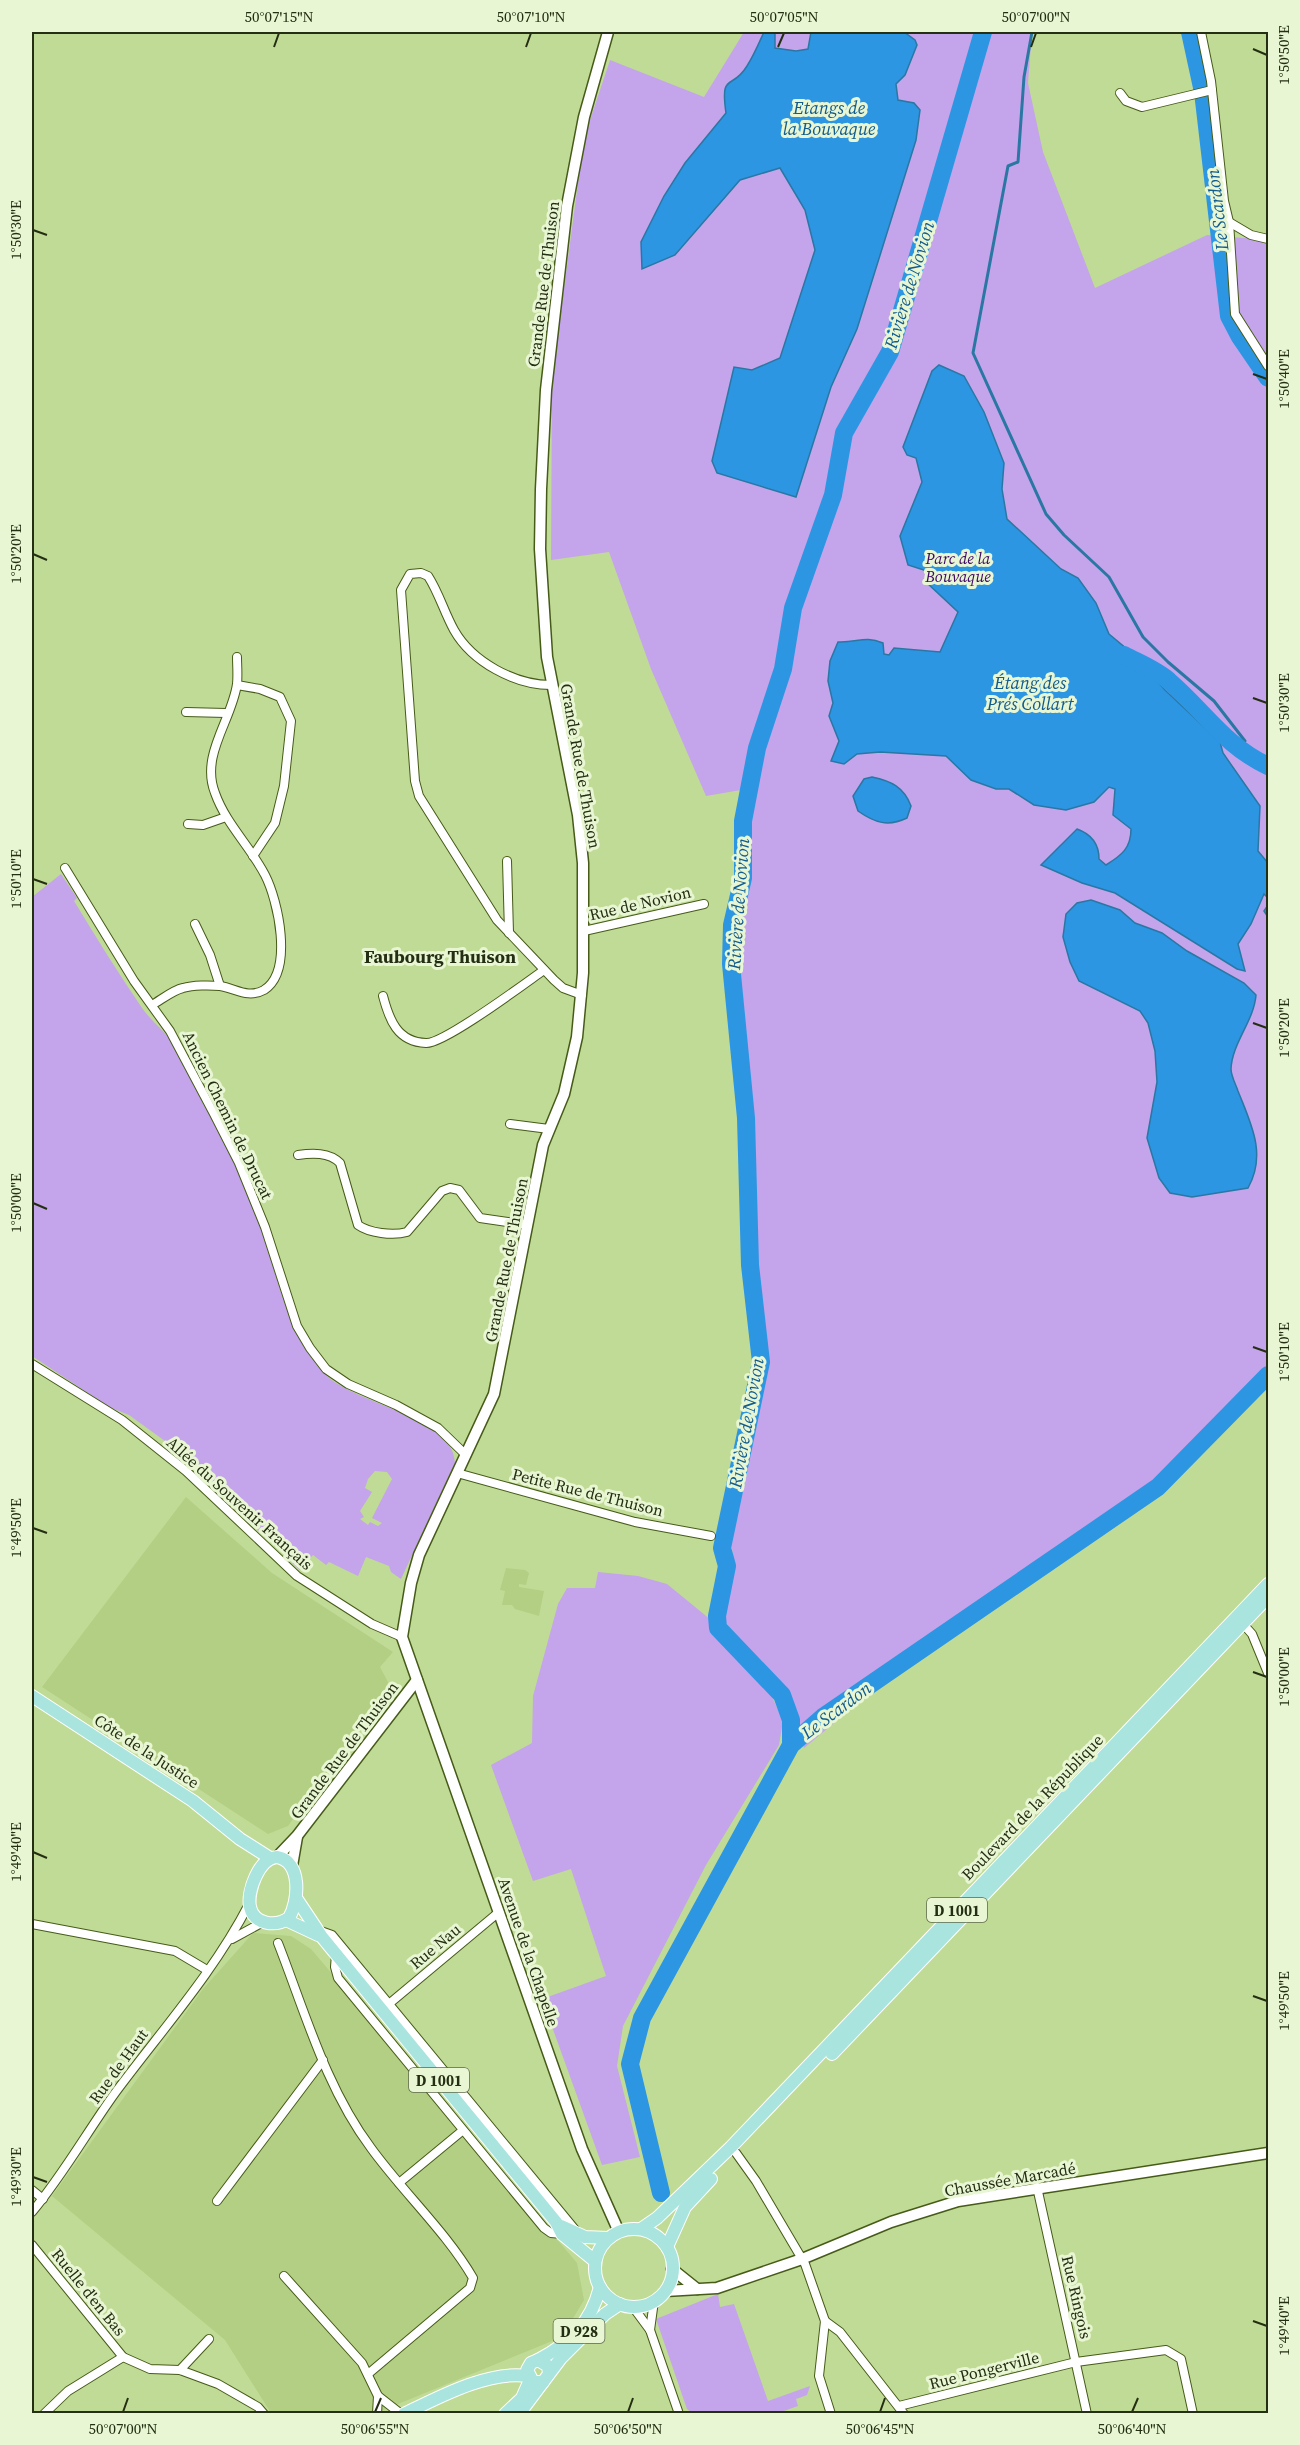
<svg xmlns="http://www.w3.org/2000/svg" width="1300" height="2445" viewBox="0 0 1300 2445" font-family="'Source Serif 4',serif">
<rect width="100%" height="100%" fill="#c0db96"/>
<g fill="#b3cf83">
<path d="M186 1497 272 1573 393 1652 380 1667 388 1682 381 1709 357 1732 288 1826 268 1834 42 1687Z"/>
<path d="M506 1568 525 1570 529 1573 526 1585 519 1584V1587L544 1591 539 1616 515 1609 512 1605H502L505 1591 500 1590Z"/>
<path d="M253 1933 291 1936 311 1949 577 2263 584 2300 562 2337 376 2413H271L225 2340 52 2196 203 1989Z"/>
</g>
<g fill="#c4a4ea" fill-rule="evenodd">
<path d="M744 32H1032L1028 83 1043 152 1095 288 1207 235 1268 240V1383L1229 1427 1159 1494 863 1699 804 1748 787 1692 722 1619 734 1567 732 1548 719 1544 755 1362 746 1265 742 1118 728 964 730 923 740 879 741 790 706 796 651 669 609 552 551 560 552 379 584 138 610 60 704 97Z"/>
<path d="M61 874 77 898 74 901C96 937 118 973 142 1008 152 1022 166 1032 175 1046 187 1065 194 1087 205 1107 218 1129 233 1151 243 1175 273 1242 274 1312 322 1371 350 1405 454 1414 455 1463L401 1579 391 1572 389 1566 366 1557 358 1576 329 1562 326 1565 313 1555 300 1570 271 1542 273 1534 269 1530 264 1533 257 1530 183 1454 129 1415 109 1407 32 1356V897ZM375 1471 387 1472 392 1479 372 1518 382 1523 378 1526 370 1522 368 1525 360 1519 364 1517 360 1511 372 1492 365 1488 368 1479Z"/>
<path d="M598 1572 638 1576 667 1584 711 1620 723 1645 769 1690 783 1721 779 1745 706 1865 623 2026 617 2066 640 2157 602 2165 542 1999 606 1976 571 1869 533 1881 491 1765 532 1743 533 1696 558 1604 567 1588H595Z"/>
<path d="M718 2294 720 2307 734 2304 768 2401 810 2386 807 2395 796 2399 798 2406 778 2413H692L687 2409 656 2319Z"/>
</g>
<g fill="#2c96e3" stroke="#2a77a4" stroke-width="1.5">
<path d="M764 32H775V48L796 51 808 49 811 32H904L915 40 917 45 905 75 896 84 898 100 914 103 920 110 916 140 857 329 831 387 796 497 717 473 712 461 734 367 752 370 780 358 815 250 805 210 780 168 740 180 675 255 642 269 641 242 664 196 685 163 726 113C720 71 732 91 747 66 754 55 759 43 764 32Z"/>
<path d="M939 365 964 376 984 412 1004 463 1002 489 1007 519 1061 569 1078 578 1096 603 1109 634 1133 654 1165 690 1220 742 1223 753 1260 806 1258 851 1268 863V912L1266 914 1264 911 1268 905 1267 897 1264 894 1251 924 1238 944 1245 971 1237 969 1115 893 1082 883 1041 865 1077 829C1091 834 1099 844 1099 859L1106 865C1122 855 1131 848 1131 829L1113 815 1115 789 1109 787 1094 802 1066 810 1034 805 1009 789H996L971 780 946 756 880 752 857 754 844 764 831 761 839 741 829 716 833 703 828 681 830 661 838 642C858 643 864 635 883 643L884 654 889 655 894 648 940 652 958 612 925 581 930 572 908 565 900 536 922 482 916 458 907 455 903 447 932 371Z"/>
<path d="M872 777C891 781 904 787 911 806L907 818C888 827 875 823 858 811L853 796 864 779Z"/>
<path d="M1091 900 1120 910 1135 923 1162 933 1187 951 1244 983 1256 995C1254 1021 1232 1043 1231 1069 1231 1076 1236 1085 1238 1091 1251 1124 1267 1154 1248 1188L1192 1197 1170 1193 1159 1178 1147 1138 1157 1082 1155 1051 1148 1023 1140 1011 1079 981 1070 962 1063 937 1066 914 1077 903Z"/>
</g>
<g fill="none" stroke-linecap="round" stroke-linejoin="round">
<g stroke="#2a77a4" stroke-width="3">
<path d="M1032 32 1024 77 1018 162 1008 166 973 353 1046 514 1064 535 1109 577 1143 637 1168 662 1214 701 1245 741"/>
<path d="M1246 752V756"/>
</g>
<g stroke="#2c96e3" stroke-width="18">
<path d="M1190 32 1203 92 1229 316 1240 337 1268 378"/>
<path d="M1124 655C1139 663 1157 670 1169 681 1204 711 1225 746 1268 766"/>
<path d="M791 1745V1720L782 1695 718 1628 717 1616 727 1566 722 1548 761 1362 750 1265 746 1118 731 964 732 925 743 878V821L757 748 783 669 793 608 833 495 844 433 890 352 983 32"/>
<path d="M661 2193 630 2064 642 2018 791 1745 823 1717 1158 1487 1268 1375"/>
</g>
<g stroke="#465b18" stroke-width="10">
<g id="minor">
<path d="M1201 32 1211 81 1224 201 1229 222 1235 314 1268 366"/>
<path d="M1120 93 1126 101 1142 107 1212 90"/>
<path d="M1229 222 1251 235 1268 239"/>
<path d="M237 685 260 689 280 697 291 721 284 786 275 823 253 856"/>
<path d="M551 685C515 685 472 662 454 630 444 612 439 593 428 576L421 573 410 574 401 590 415 781 419 796 497 920 554 980 563 988 582 995"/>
<path d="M186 712 226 713"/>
<path d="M188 824 203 825 226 817"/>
<path d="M507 861 509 933"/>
<path d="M65 868 134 981 170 1031 214 1114 239 1163 265 1227 297 1326 310 1348 326 1369 348 1384 396 1405 438 1428 466 1455"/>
<path d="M195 924 210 955 220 986"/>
<path d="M584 931 704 904"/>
<path d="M383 996C389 1019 397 1042 426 1043 444 1044 524 984 544 970"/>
<path d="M152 1005C161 1000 173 990 183 988 193 985 210 985 220 986 235 988 248 999 264 990 294 971 278 900 265 875 250 846 226 824 215 793 200 755 232 720 237 684 238 675 237 665 237 657"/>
<path d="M510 1124 549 1129"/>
<path d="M298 1155C312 1153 329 1152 340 1163L358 1225C369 1233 393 1236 407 1232L442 1191 450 1188 459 1190 480 1218 528 1225"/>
<path d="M32 1364 122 1420 186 1471 297 1576 372 1624 402 1637"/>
<path d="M457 1473 635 1522 711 1536"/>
<path d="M1243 1624 1252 1634 1268 1673"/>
<path d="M32 1924 175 1951 207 1970"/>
<path d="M318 1930 332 1935 577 2232"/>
<path d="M232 1939 263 1922"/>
<path d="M278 1943C305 2012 326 2088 371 2148 402 2191 447 2233 473 2278L470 2288 368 2374"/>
<path d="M336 1954 335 1967 338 1978 544 2228 551 2233 562 2234"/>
<path d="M390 2003 499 1912"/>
<path d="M736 2153 756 2181 805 2264 825 2321 819 2376 831 2414"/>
<path d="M399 2183 462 2131"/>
<path d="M1037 2187 1087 2414"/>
<path d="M32 2190 43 2199"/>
<path d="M217 2201 323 2060"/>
<path d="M32 2212C63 2175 87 2132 115 2093 161 2031 214 1972 249 1904"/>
<path d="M32 2245 123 2357"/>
<path d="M284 2276 362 2363 378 2396 401 2414"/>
<path d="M633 2307 650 2330 679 2414"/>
<path d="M825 2321 840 2332 904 2414"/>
<path d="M650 2330 654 2301"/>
<path d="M180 2370 209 2339"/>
<path d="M899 2406 1076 2362 1166 2350 1181 2359 1193 2414"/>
<path d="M44 2414 68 2391 123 2357 150 2369 180 2370 218 2384 258 2407 264 2414"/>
<path d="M377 2414 378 2396"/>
</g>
</g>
<g stroke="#465b18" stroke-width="13">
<g id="tertiary">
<path d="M608 32 584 117 567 206 546 390 541 489 540 549 547 657 578 815 583 863V973L577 1037 564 1094 543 1145 494 1394 419 1555 411 1583 402 1637 582 2149 619 2232"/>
<path d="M277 1857 297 1836 417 1680"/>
<path d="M292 1866 297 1837"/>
<path d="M672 2269 697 2289"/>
<path d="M665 2291 717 2288 802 2259 891 2222 958 2201 1268 2153"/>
</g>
</g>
<g stroke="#fff" stroke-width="14">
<g id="primary">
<path d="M32 1696 193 1801 240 1839 270 1858"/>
<path d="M277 1857C302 1861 299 1901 289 1918 276 1927 254 1925 250 1907 247 1891 259 1858 277 1857Z"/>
<path d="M296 1898 322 1937 556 2222 562 2234 595 2261"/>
<path d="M286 1920 318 1935"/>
<path d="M832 2054 1268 1597"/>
<path d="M561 2226 585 2237 608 2238"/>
<path d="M641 2229 657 2218 731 2147 1268 1584"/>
<circle cx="634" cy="2268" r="39"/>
<path d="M667 2247 685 2207 711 2179"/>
<path d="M538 2360C570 2343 591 2323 600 2287"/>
<path d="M549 2374 548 2366 538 2360 531 2363 527 2370 533 2382H543L561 2358 605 2314 620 2304"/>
<path d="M404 2414C439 2397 489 2370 528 2376"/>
<path d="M505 2414 522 2398 530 2380"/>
<path d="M519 2414 543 2382"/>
</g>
</g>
<use href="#minor" stroke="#fff" stroke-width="8"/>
<use href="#tertiary" stroke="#fff" stroke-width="10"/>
<use href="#primary" stroke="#a9e5de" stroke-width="12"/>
</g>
<path fill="none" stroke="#242e12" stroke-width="2" d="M274 47 279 33M526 47 531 33M778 47 784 33M1031 47 1036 33M1253 49 1267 55M33 230 47 235M1253 374 1267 379M33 554 47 560M1253 698 1267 703M33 879 47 884M1253 1023 1267 1028M33 1203 47 1209M1253 1347 1267 1352M33 1528 47 1533M1253 1672 1267 1677M33 1852 47 1858M1253 1996 1267 2001M33 2177 47 2182M1253 2321 1267 2326M123 2412 128 2398M375 2412 381 2398M628 2412 633 2398M880 2412 885 2398M1132 2412 1138 2398"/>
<g text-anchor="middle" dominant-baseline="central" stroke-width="6" stroke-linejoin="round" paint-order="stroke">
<g fill="#e8f6d4" stroke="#5f6a4c" stroke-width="1.5">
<rect x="927" y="1898" width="60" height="24" rx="4.5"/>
<rect x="409" y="2068" width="60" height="24" rx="4.5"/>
<rect x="553.5" y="2319" width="51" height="24" rx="4.5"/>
</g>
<g font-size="15" font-weight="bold" fill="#242e12">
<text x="957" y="1910">D 1001</text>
<text x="439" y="2080">D 1001</text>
<text x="579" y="2331">D 928</text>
</g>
<g font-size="16" fill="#242e12" stroke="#e8f6d4">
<text transform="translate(543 284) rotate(-83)">Grande Rue de Thuison</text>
<text transform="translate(581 766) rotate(80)">Grande Rue de Thuison</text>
<text transform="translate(640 903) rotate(-13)">Rue de Novion</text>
<text transform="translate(228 1115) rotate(64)">Ancien Chemin de Drucat</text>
<text transform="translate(506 1260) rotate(-79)">Grande Rue de Thuison</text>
<text transform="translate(588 1492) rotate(14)">Petite Rue de Thuison</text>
<text transform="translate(240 1503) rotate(42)">Allée du Souvenir Français</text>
<text transform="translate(344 1750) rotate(-53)">Grande Rue de Thuison</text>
<text transform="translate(147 1751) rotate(33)">Côte de la Justice</text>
<text transform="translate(1032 1807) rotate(-46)">Boulevard de la République</text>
<text transform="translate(435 1946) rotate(-40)">Rue Nau</text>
<text transform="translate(529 1952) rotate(71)">Avenue de la Chapelle</text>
<text transform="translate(118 2066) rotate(-54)">Rue de Haut</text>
<text transform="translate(1010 2179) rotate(-10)">Chaussée Marcadé</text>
<text transform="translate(89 2292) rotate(51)">Ruelle d'en Bas</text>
<text transform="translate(1077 2297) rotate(77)">Rue Ringois</text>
<text transform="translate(984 2370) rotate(-14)">Rue Pongerville</text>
</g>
<g font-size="16" font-style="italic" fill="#3e0863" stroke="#e8f6d4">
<text x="958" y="558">Parc de la<tspan x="958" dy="18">Bouvaque</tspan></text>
</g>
<g font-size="18" font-style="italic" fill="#115b8d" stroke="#e8f6d4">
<text x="829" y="107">Etangs de<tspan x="829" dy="21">la Bouvaque</tspan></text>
<text transform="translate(1217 210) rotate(-97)">Le Scardon</text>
<text transform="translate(909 285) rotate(-73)">Rivière de Novion</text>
<text x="1030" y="682">Étang des<tspan x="1030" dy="21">Prés Collart</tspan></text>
<text transform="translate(738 904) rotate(-86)">Rivière de Novion</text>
<text transform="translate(746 1423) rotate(-80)">Rivière de Novion</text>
<text transform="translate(836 1710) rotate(-37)">Le Scardon</text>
</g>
<g font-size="18" font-weight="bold" fill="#242e12" stroke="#e8f6d4">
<text x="440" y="956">Faubourg Thuison</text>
</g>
</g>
<rect width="1300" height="2445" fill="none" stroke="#e8f6d4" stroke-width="66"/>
<rect x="33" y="33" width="1234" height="2379" fill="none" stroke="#242e12" stroke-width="2"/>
<g font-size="15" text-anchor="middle" fill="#242e12">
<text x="279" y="22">50°07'15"N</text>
<text x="531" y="22">50°07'10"N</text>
<text x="784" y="22">50°07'05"N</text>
<text x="1036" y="22">50°07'00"N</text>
<text transform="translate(1284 55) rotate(-90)" y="5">1°50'50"E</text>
<text transform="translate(16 230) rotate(-90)" y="5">1°50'30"E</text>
<text transform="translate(1284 379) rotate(-90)" y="5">1°50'40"E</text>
<text transform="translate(16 554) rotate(-90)" y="5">1°50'20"E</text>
<text transform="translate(1284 703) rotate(-90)" y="5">1°50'30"E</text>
<text transform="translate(16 879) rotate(-90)" y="5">1°50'10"E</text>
<text transform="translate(1284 1028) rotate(-90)" y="5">1°50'20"E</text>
<text transform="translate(16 1203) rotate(-90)" y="5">1°50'00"E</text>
<text transform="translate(1284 1352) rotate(-90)" y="5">1°50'10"E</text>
<text transform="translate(16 1528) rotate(-90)" y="5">1°49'50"E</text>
<text transform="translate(1284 1677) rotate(-90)" y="5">1°50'00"E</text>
<text transform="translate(16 1852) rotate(-90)" y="5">1°49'40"E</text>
<text transform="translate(1284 2001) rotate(-90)" y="5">1°49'50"E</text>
<text transform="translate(16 2177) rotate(-90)" y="5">1°49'30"E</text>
<text transform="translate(1284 2326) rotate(-90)" y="5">1°49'40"E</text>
<text x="123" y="2434">50°07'00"N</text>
<text x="375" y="2434">50°06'55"N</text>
<text x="628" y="2434">50°06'50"N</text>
<text x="880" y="2434">50°06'45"N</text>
<text x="1132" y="2434">50°06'40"N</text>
</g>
</svg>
